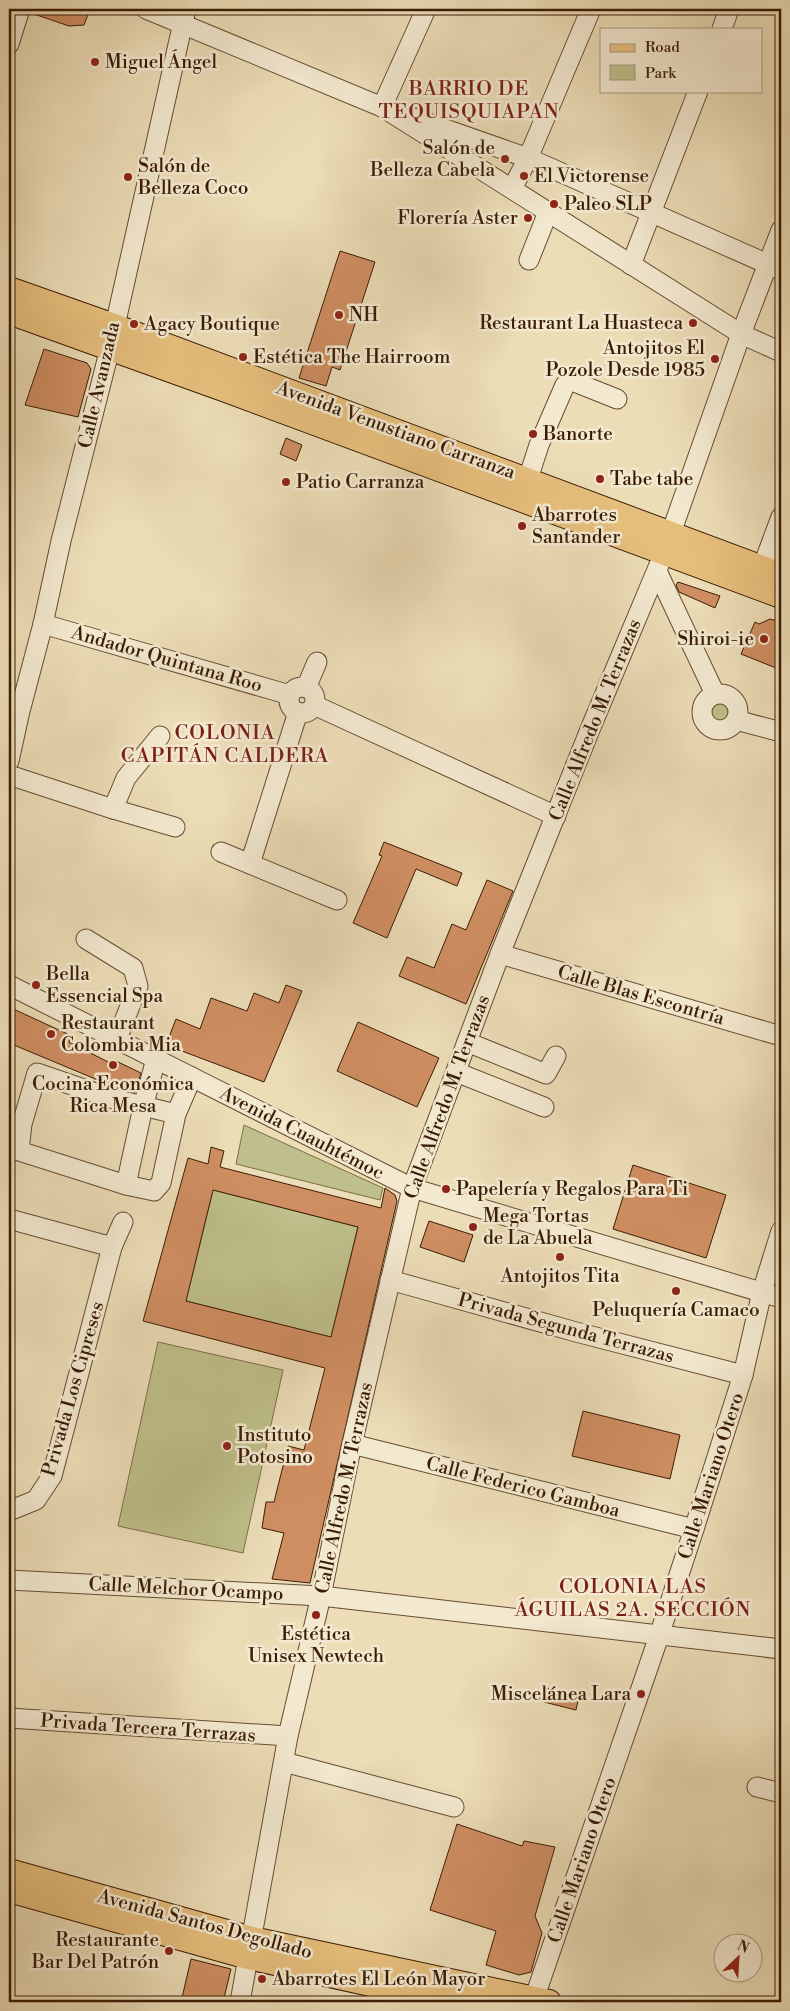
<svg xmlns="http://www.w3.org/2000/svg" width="790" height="2011" viewBox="0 0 790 2011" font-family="'Libre Bodoni',serif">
<rect width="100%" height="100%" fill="#ecddb7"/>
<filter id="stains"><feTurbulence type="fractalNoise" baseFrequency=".004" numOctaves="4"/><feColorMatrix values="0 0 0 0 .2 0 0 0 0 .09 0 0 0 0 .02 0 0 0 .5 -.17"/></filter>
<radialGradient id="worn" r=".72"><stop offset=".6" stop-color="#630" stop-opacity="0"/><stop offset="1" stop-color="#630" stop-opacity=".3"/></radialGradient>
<g fill="#bebf8a" stroke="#7c6e47">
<circle cx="720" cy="712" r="13"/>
<path d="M244 1125 383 1188 380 1200 236 1164Z"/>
<path d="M213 1190 358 1227 331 1337 186 1301Z"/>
<path d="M158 1342 283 1370 243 1553 118 1526Z"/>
</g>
<g fill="#cf8e62" stroke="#3a1c04" fill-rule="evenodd">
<path d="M31 9H90L84 25 69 26 31 13Z"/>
<path d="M340 251 375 262 340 370 332 367 326 386 299 378Z"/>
<path d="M44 349 87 363 91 369 78 417 25 405Z"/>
<path d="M286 438 302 445 296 461 280 454Z"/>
<path d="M678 582 720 596 715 608 679 592 676 585Z"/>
<path d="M770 619 781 622V670L741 654 755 622 759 624Z"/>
<path d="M384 842 462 873 457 886 416 869 387 938 353 923 382 856 379 855Z"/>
<path d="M487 880 513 891 466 1004 399 976 407 957 434 968 452 924 466 930Z"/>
<path d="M286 985 302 991 264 1082 166 1045 176 1019 200 1029 211 998 247 1011 254 993 279 1003Z"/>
<path d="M9 1007 72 1036 69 1042 112 1064 114 1060 141 1073 135 1093 117 1088 9 1043Z"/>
<path d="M358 1022 439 1058 417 1107 337 1071Z"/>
<path d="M211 1147 224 1151 220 1167 381 1208 385 1188 395 1195 397 1201 310 1583 272 1579 284 1533 262 1528 266 1502H274L288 1446 304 1450 325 1368 143 1321 188 1158 208 1164ZM213 1190 358 1227 331 1337 186 1301Z"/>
<path d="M633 1165 726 1195 706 1258 613 1229Z"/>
<path d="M429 1221 473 1235 464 1262 420 1247Z"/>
<path d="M583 1411 680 1435 670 1479 572 1456Z"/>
<path d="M547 1688 579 1696 576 1710 544 1702Z"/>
<path d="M457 1824 522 1846 524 1841 555 1847 535 1916 542 1933 531 1972 519 1975 486 1965 496 1931 430 1910Z"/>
<path d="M191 1959 231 1969 223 2002H181Z"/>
</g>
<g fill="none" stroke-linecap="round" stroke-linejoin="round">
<g stroke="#664c31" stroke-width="21">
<g id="minor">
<path d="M146 9 382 107 528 158 781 270"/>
<path d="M426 9 382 107 741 334 781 352"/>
<path d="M722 29 729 9"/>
<path d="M9 44 20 9"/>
<path d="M512 189 528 158 591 9"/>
<path d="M529 260 548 212"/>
<path d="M631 265 698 91"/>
<path d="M528 479 539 445 565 385 572 381 617 399"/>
<path d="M762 568 781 517"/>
<path d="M657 571 715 694"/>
<path d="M43 624 290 695"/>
<circle cx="302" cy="700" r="13"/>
<path d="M306 688 317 662"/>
<circle cx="720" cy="712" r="18"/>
<path d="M314 705 556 816"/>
<path d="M736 720 781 732"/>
<path d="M9 761 20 711 43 624 61 541 110 348 186 9"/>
<path d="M9 775 113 809 175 827"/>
<path d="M113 809 126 778 160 736"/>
<path d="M221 852 337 900"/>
<path d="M250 864 298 712"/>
<path d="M86 939 133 968 138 986 117 1039"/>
<path d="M500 954 781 1036"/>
<path d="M9 985 412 1188 781 1298"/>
<path d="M467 1042 546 1074 556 1056"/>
<path d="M456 1072 544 1107"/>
<path d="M176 1114 110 1098 37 1073 22 1124 19 1151 126 1185 154 1191 161 1183 176 1114 192 1077"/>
<path d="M126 1185 143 1107 156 1059"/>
<path d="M9 1219 112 1247"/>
<path d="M390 1280 576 1332 743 1375"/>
<path d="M352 1444 694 1529"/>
<path d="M9 1511 36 1500 52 1476 112 1247 123 1222"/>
<path d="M9 1580 321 1596 781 1649"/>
<path d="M9 1718 288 1736"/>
<path d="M284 1762 454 1807"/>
<path d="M757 1787 781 1793"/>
<path d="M240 2002 288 1736 321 1596 352 1444 412 1188 500 954 591 727 664 553 741 334 781 230"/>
<path d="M533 2002 659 1636 694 1529 743 1375 762 1292 781 1231"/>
</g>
</g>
<g stroke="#3a1c04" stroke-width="26">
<g id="major">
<path d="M9 289 114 326 781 575"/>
<path d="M9 312 226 390 781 596"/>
<path d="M9 1871 252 1939 549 2002"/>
<path d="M9 1890 248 1957 452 2002"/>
</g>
</g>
<use href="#minor" stroke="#f3e9d0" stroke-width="19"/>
<use href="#major" stroke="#e6be7c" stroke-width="24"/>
</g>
<g fill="#8f2418" stroke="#f3e9d0" stroke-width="2">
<circle cx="95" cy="62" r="5"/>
<circle cx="505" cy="159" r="5"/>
<circle cx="524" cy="176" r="5"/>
<circle cx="128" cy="177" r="5"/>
<circle cx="554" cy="204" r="5"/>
<circle cx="528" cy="218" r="5"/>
<circle cx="339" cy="315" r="5"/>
<circle cx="693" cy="323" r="5"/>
<circle cx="134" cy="324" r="5"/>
<circle cx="243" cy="357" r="5"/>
<circle cx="715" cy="359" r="5"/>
<circle cx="533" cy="434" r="5"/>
<circle cx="600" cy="479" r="5"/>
<circle cx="286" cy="482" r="5"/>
<circle cx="522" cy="526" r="5"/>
<circle cx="764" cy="639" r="5"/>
<circle cx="36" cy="985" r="5"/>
<circle cx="51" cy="1034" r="5"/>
<circle cx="113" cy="1065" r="5"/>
<circle cx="446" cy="1189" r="5"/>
<circle cx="473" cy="1227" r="5"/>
<circle cx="560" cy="1257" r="5"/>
<circle cx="676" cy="1291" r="5"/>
<circle cx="227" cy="1446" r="5"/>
<circle cx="316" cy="1615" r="5"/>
<circle cx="641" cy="1694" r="5"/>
<circle cx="169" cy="1951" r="5"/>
<circle cx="262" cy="1979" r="5"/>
</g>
<g text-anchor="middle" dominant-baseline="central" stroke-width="5" stroke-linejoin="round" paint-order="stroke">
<g font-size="19" fill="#3a1c04" stroke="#f3e9d0" text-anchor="start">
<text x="105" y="62">Miguel Ángel</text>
<text x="495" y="148" text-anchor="end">Salón de<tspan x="495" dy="22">Belleza Cabela</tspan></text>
<text x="138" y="166">Salón de<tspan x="138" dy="22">Belleza Coco</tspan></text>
<text x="534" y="176">El Victorense</text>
<text x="564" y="204">Paleo SLP</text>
<text x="518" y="218" text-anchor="end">Florería Aster</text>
<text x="349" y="315">NH</text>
<text x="683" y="323" text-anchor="end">Restaurant La Huasteca</text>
<text x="144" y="324">Agacy Boutique</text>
<text x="705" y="348" text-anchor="end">Antojitos El<tspan x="705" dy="22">Pozole Desde 1985</tspan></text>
<text x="253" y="357">Estética The Hairroom</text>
<text x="543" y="434">Banorte</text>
<text x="610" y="479">Tabe tabe</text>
<text x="296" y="482">Patio Carranza</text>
<text x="532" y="515">Abarrotes<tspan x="532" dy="22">Santander</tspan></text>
<text x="754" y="639" text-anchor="end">Shiroi-ie</text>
<text x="46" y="974">Bella<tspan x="46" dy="22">Essencial Spa</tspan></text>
<text x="61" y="1023">Restaurant<tspan x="61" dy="22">Colombia Mia</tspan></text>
<text x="113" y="1084" text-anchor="middle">Cocina Económica<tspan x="113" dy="22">Rica Mesa</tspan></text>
<text x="456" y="1189">Papelería y Regalos Para Ti</text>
<text x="483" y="1216">Mega Tortas<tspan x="483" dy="22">de La Abuela</tspan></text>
<text x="560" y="1276" text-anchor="middle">Antojitos Tita</text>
<text x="676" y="1310" text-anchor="middle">Peluquería Camaco</text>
<text x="237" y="1435">Instituto<tspan x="237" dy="22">Potosino</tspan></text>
<text x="316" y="1634" text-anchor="middle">Estética<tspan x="316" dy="22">Unisex Newtech</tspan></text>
<text x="631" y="1694" text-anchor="end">Miscelánea Lara</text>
<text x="159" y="1940" text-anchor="end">Restaurante<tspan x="159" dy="22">Bar Del Patrón</tspan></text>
<text x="272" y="1979">Abarrotes El León Mayor</text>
</g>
<g font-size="19" fill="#3a1c04" stroke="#f3e9d0">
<text transform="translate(99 385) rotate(-77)">Calle Avanzada</text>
<text transform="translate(396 430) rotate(20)">Avenida Venustiano Carranza</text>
<text transform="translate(167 659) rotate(16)">Andador Quintana Roo</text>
<text transform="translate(595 720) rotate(-68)">Calle Alfredo M. Terrazas</text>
<text transform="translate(641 995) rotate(16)">Calle Blas Escontría</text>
<text transform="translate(447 1097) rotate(-70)">Calle Alfredo M. Terrazas</text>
<text transform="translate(302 1133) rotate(27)">Avenida Cuauhtémoc</text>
<text transform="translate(566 1328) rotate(15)">Privada Segunda Terrazas</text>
<text transform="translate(73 1389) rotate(-74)">Privada Los Cipreses</text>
<text transform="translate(711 1476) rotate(-72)">Calle Mariano Otero</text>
<text transform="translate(523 1487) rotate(14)">Calle Federico Gamboa</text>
<text transform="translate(344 1488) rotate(-78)">Calle Alfredo M. Terrazas</text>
<text transform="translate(186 1589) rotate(3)">Calle Melchor Ocampo</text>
<text transform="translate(148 1728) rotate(4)">Privada Tercera Terrazas</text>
<text transform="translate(582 1860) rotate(-71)">Calle Mariano Otero</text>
<text transform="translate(205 1924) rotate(15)">Avenida Santos Degollado</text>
</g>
<g font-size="20" letter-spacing="1" fill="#7a1f14" stroke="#f3e9d0">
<text x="469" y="89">BARRIO DE<tspan x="469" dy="23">TEQUISQUIAPAN</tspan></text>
<text x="225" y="733">COLONIA<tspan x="225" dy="23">CAPITÁN CALDERA</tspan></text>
<text x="633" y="1587">COLONIA LAS<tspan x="633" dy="23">ÁGUILAS 2A. SECCIÓN</tspan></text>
</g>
</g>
<rect width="790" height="2011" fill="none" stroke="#ecddb7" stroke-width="30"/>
<rect x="10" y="10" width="770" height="1991" fill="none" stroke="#3a1c04" stroke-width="2.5"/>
<rect x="15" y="15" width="760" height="1981" fill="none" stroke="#3a1c04"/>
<rect x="600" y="28" width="162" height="65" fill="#f3e9d0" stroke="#a9977e"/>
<rect x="610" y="44" width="25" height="8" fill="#e6be7c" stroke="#a9977e"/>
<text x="645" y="52" font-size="15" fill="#3a1c04">Road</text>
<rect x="610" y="65" width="25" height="15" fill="#bebf8a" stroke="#a9977e"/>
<text x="645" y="78" font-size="15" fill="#3a1c04">Park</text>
<g transform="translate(738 1958) rotate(25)"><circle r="24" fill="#f3e9d0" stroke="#a9977e"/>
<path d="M0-4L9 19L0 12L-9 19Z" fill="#8f2418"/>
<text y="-8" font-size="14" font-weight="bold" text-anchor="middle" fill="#3a1c04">N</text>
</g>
<rect width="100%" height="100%" filter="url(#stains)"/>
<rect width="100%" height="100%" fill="url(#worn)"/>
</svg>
